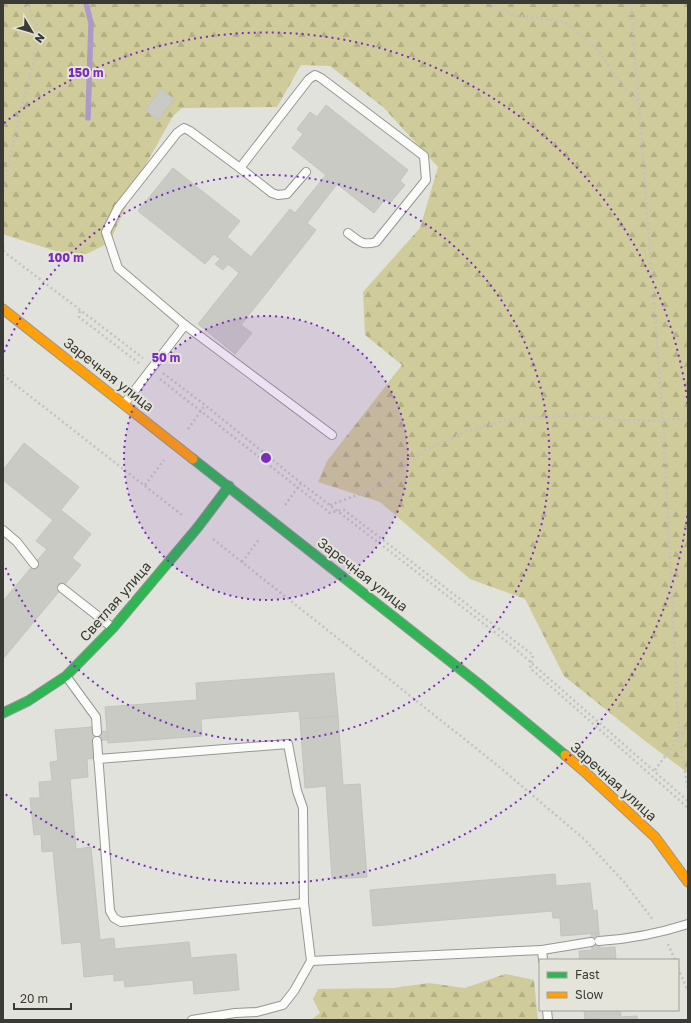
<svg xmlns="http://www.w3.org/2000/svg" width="691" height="1023" viewBox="0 0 691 1023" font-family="'Golos Text',sans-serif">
<defs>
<pattern id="forest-firs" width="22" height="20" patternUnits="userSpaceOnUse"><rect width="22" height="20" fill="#d0cb9a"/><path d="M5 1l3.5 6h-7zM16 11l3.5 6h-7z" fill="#b3af85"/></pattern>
</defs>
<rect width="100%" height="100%" fill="#e2e2dc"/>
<g fill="url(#forest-firs)">
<path d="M3 3H688V773L645 741 564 676 525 599 470 579 380 502 318 482 327 461 402 365 365 335 363 292 420 228 438 167 383 107 330 66 301 65 277 107 182 108 173 116 146 164 109 243 78 258 5 235 3 233Z"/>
<path d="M505 974 534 980 538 1020H311L320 1013 313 999 318 989 393 988 429 983 465 988Z"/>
</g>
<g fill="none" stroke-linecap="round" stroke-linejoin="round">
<path stroke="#af99c8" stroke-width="5.5" d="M86 3 91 23 88 118"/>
</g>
<g fill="#cacac5" stroke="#c3c3bf">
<path d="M161 89 174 99 158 120 145 110Z"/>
<path d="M326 105 408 170 400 181 405 185 390 203 385 199 374 213 337 184 307 223 316 230 241 325 252 333 235 354 198 324 239 273 228 264 223 270 215 264 220 259 214 254 205 264 138 211 173 168 240 221 227 237 251 257 290 209 295 213 326 175 292 148 303 134 297 129 310 112 317 117Z"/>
<path d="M24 443 79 487 61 510 91 534 72 558 81 565 3 659V601L47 549 36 541 53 520 3 480V470Z"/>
<path d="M334 673 338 716 300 719 299 711 201 719 202 736 108 743 105 707 197 700 196 683Z"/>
<path d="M338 716 343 785 360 784 367 877 332 879 326 786 305 788 300 719Z"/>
<path d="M92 727V732L107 731V740L94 741 95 758 87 759 88 777 70 779 76 849 91 847 100 940 114 938 115 949 189 942 191 958 236 954 239 990 194 994 193 980 125 987 124 980 114 981V974L84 977 81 942 62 944 53 851 42 852 41 834 34 835 30 798H40L39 782 52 781 50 762 58 761 55 730Z"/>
<path d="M555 874 556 886 590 883 593 911 597 910 599 933 561 936 560 918H553L552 911 373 926 370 890Z"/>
<path d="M591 933H599L600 948 615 947 616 960H580L579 951 592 950Z"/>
<path d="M584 1010H620L621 1017 637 1016V1020H603V1018L585 1019Z"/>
</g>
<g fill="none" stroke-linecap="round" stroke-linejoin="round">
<g stroke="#979793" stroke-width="10">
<g id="lane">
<path d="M240 168 272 193 278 195 287 194 306 172"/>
<path d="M125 403 185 325"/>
<path d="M332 435 185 325 118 268 106 232 118 208 177 133 184 128 190 131 240 168 309 79 315 75 321 78 424 156 426 180 376 242C362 246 359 241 348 233"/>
<path d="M3 530 17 542 34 564"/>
<path d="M62 588 113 628"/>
<path d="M66 676 96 717 97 732"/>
<path d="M97 741 110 911 114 918 121 922 304 903"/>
<path d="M98 759 288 744 297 791 303 808 304 903 311 961 294 991 283 1005 257 1012 235 1013 192 1020"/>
<path d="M599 941C632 939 657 934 688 924"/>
<path d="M542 950 591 942"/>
<path d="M311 961 542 950 543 960"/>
<path d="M547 1010 548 1020"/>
</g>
</g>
<g stroke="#979793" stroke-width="11">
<g id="fast">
<path d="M193 459 479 684 565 755"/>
<path d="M3 713 28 701 66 676 113 628 198 527 229 486"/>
</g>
</g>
<g stroke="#979793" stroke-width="11">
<g id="slow">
<path d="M3 309 193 459"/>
<path d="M565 755 585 772 655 837 688 882"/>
</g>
</g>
<g stroke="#c2c2c0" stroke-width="2.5" stroke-dasharray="2 3" stroke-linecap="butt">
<path d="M489 3 513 15 565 22 597 49 614 74 638 103"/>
<path d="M631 3 663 421 679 737 688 789"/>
<path d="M3 186 25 94 35 56 38 28 26 3"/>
<path d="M3 245 4 252"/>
<path d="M3 251 143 358"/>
<path d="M80 311 79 317 140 364"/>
<path d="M163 373 205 405 301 483 510 644 688 801"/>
<path d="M3 375 182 515"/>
<path d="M160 379 330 513 337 511 344 510 533 655 530 668 688 808"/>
<path d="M188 429 205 405"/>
<path d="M145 485 164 460"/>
<path d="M285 505 301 483"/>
<path d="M330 505 374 489 426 450 469 430 512 419 573 415 623 420 663 421 688 418"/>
<path d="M213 539 497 765 584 839 624 882 654 921"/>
<path d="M242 562 260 538"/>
<path d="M655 770 688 725"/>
<path d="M668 944 675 960"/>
<path d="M678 968 688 991"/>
</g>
<use href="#lane" stroke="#fbfbfa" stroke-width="8"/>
<use href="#fast" stroke="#30b455" stroke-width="9"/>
<use href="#slow" stroke="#ff9f0a" stroke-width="9"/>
</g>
<circle cx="266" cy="458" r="142" fill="#7b2cbf" fill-opacity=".12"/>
<g fill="none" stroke="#7b2cbf" stroke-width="2" stroke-dasharray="2 4">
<circle cx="266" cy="458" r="142"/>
<path d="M4 352A283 283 0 1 1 4 564"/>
<path d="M688 510A425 425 0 0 1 4 793M4 123A425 425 0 0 1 688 406"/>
</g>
<g text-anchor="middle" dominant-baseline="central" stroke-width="4" stroke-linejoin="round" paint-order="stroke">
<g font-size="14" fill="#3a3a36" stroke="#e4e4da">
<text transform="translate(109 374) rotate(38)">Заречная улица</text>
<text transform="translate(363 574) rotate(38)">Заречная улица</text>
<text transform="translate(115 601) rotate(-49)">Светлая улица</text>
<text transform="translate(614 781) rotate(42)">Заречная улица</text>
</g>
</g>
<circle cx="266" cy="458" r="6" fill="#7b2cbf" stroke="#e4e4da" stroke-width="2"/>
<g font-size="12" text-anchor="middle" font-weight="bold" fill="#7b2cbf" stroke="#e4e4da" stroke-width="4" stroke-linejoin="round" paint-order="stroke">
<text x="86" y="77">150 m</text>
<text x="66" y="262">100 m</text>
<text x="166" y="362">50 m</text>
</g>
<rect width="691" height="1023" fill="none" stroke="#3a3a36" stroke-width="8"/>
<rect x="539" y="959" width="140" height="52" fill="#e4e4da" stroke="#a0a098"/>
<rect x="547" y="972" width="20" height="6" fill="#30b455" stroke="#a0a098"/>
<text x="575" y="979" font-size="12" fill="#3a3a36">Fast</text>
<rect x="547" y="992" width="20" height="6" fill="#ff9f0a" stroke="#a0a098"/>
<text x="575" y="999" font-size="12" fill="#3a3a36">Slow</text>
<g transform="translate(32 32) rotate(128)" stroke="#e4e4da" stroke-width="3" paint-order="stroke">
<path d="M0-3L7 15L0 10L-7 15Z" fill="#3a3a36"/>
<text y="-6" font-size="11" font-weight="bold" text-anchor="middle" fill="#3a3a36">N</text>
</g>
<path d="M14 1003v6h57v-6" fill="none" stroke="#3a3a36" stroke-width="2"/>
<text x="20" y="1003" font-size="12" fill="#3a3a36" stroke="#e4e4da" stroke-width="3" paint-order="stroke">20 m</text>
</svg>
